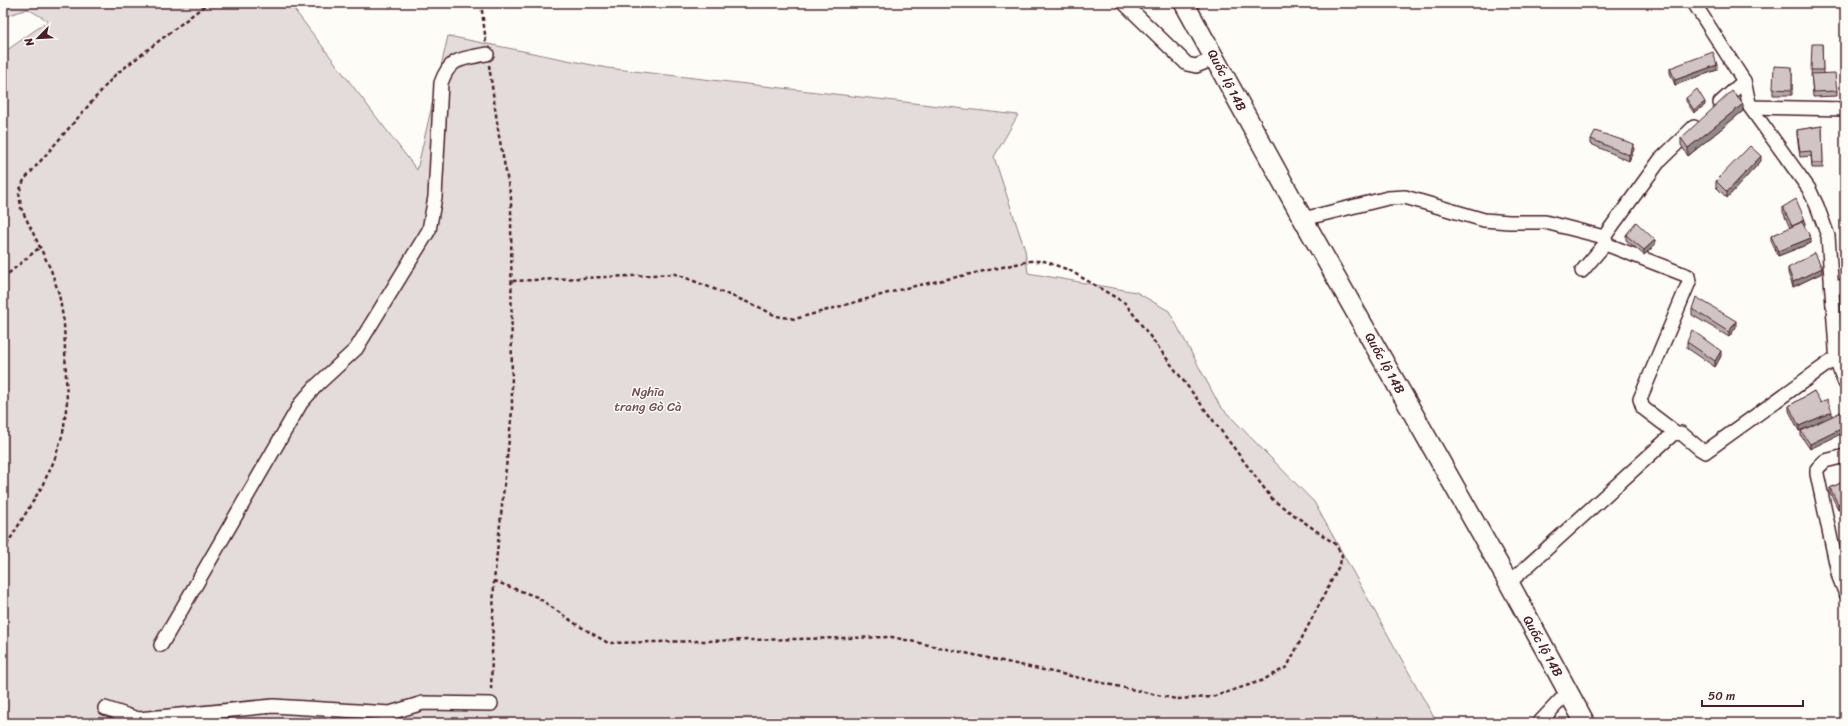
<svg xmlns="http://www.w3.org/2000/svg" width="1848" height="726" viewBox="0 0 1848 726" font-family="Sriracha,sans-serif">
<rect width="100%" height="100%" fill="#fdfcf7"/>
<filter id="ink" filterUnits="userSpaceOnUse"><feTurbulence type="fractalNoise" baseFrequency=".025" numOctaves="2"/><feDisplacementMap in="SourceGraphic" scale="8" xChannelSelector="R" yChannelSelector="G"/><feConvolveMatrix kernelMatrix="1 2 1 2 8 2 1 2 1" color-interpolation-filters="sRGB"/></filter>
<g filter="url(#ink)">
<path fill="#e3dcda" stroke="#967e82" d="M3 3 290 4 417 170 448 36 607 68 1018 115 994 157 1025 250 1028 273 1136 292 1169 311 1220 406 1314 502 1437 723H3V53L48 21 28 9 3 17Z"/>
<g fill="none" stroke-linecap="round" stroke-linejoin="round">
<g stroke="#4a1f2b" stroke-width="16">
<g id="minor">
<path d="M1124 3 1187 64 1196 66 1216 58"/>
<path d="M1694 3 1744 81 1750 107 1809 189 1817 206 1828 236 1837 363 1845 383"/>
<path d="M1720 103 1744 81"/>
<path d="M1750 107 1845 109"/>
<path d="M1303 219 1388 198 1405 197 1484 220 1509 222H1545L1604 237"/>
<path d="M1582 271 1606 243"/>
<path d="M1833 288 1845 286"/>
<path d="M1676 433 1643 408 1640 399 1689 282 1688 276 1608 245 1604 237 1660 160 1694 127"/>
<path d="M1845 456 1825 461 1817 469V474L1839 577 1845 592"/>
<path d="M1509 583 1673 434 1681 433 1700 449 1705 452 1837 357"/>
<path d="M161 645 301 403 316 386 356 349 429 230 435 197 441 83C450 57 462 59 487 54"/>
<path d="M105 708 138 719 273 706 390 713 423 703 491 704"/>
<path d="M1539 723 1568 692"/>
</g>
</g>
<g stroke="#4a1f2b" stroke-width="22">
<path id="highway" d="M1184 3 1303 219 1509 583 1585 723"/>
</g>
<g stroke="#4a1f2b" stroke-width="2.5" stroke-dasharray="4 3" stroke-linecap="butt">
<path d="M481 3 486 42"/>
<path d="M489 65 499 136 511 198 512 411 494 581 491 691"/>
<path d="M3 278 40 247"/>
<path d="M3 551 41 488 54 461 63 433 67 402 64 323 59 294 51 270 21 208 19 192 24 180 115 75 208 3"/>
<path d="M494 581 537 597 576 624 608 643 892 637 1176 699 1212 697 1261 681 1287 667 1340 564 1342 555 1335 544 1273 500 1125 303 1069 270 1044 261H1030L906 288 795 319 776 316 757 306 676 274 511 281"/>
<path d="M489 723 490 716"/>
</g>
<use href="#minor" stroke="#fdfcf7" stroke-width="13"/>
<use href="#highway" stroke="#fdfcf7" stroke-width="19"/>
</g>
<g fill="#b3a9a9" stroke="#4a1f2b">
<path d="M1822 44 1823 73 1837 91V96L1813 97 1811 70Z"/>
<path d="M1792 67V95H1773V89Z"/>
<path d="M1670 68 1717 70 1675 85 1670 73Z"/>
<path d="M1686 98 1705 105 1694 113 1686 101Z"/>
<path d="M1743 111 1688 156 1681 145V138Z"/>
<path d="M1822 126 1823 168H1812L1811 156 1800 157 1797 135V130Z"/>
<path d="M1591 139 1634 149 1629 161 1591 144Z"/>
<path d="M1761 161 1727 198 1716 187V181Z"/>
<path d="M1783 207 1805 225 1804 226 1811 243 1778 256 1771 241V236L1790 228 1783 212Z"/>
<path d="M1626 235 1655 245 1644 255 1626 240Z"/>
<path d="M1788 268 1822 273 1793 287 1788 273Z"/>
<path d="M1692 309 1736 327 1729 337 1692 315Z"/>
<path d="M1687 342 1721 356 1715 367 1687 348Z"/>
<path d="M1814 391 1810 449 1801 436V431L1809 427 1799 431 1789 411V406Z"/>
<path d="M1845 481V506L1838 509 1830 493V488Z"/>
</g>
<g fill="#928a89" stroke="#4a1f2b">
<path d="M1717 65V70L1675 85V80Z"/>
<path d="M1705 102V105L1694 113V110Z"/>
<path d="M1743 104V111L1688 156V148Z"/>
<path d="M1634 144V149L1629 161V155Z"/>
<path d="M1761 156V161L1727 198V192Z"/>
<path d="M1805 220V225L1792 231V226Z"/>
<path d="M1811 238V243L1778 256V251Z"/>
<path d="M1655 240V245L1644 255V250Z"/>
<path d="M1822 268V273L1793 287V282Z"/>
<path d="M1736 321V327L1729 337V332Z"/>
<path d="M1721 351V356L1715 367V361Z"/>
<path d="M1832 412V418L1799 431V426Z"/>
<path d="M1845 427V432L1810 449V444Z"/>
<path d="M1845 501V506L1838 509V504Z"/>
</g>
<g fill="#d0c5c4" stroke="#4a1f2b">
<path d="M1812 44H1822L1823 70H1811Z"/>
<path d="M1713 52 1717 65 1675 80 1670 68Z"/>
<path d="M1774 66 1792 67V90L1773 89Z"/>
<path d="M1835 73 1837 91 1813 92 1811 74Z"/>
<path d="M1697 89 1705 102 1694 110 1686 98Z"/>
<path d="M1732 91 1743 104 1688 148 1681 138Z"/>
<path d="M1822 126 1823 163H1812L1811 151 1800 152 1797 130Z"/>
<path d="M1595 131 1634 144 1629 155 1591 139Z"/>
<path d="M1750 146 1761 156 1727 192 1716 181Z"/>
<path d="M1796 199 1805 220 1792 226 1783 207Z"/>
<path d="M1636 222 1655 240 1644 250 1626 235Z"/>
<path d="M1802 222 1811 238 1778 251 1771 236Z"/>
<path d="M1815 253 1822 268 1793 282 1788 268Z"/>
<path d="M1696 297 1736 321 1729 332 1692 309Z"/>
<path d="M1692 330 1721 351 1715 361 1687 342Z"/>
<path d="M1814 391 1821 403 1827 399 1832 412 1799 426 1789 406Z"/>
<path d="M1843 411 1845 416V427L1810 444 1801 431Z"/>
<path d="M1845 481V501L1838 504 1830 488Z"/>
</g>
</g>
<g text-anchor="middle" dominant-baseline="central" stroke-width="3" stroke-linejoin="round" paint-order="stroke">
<g font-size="13" fill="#4a1f2b" stroke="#fdfcf7">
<text transform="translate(1227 80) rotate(62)">Quốc lộ 14B</text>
<text transform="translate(1385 363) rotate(61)">Quốc lộ 14B</text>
<text transform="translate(1543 646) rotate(61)">Quốc lộ 14B</text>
</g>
<g font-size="13" fill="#704e57" stroke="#fdfcf7">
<text x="648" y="391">Nghĩa<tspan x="648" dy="15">trang Gò Cà</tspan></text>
</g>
</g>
<rect width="1848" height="726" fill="none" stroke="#fdfcf7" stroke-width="16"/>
<rect x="8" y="8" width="1832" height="710" fill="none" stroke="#4a1f2b" stroke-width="1.5" filter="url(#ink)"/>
<g transform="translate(38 38) rotate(246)" stroke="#fdfcf7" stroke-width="3" paint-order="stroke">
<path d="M0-3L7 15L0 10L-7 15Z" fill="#4a1f2b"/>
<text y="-6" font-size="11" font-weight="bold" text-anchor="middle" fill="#4a1f2b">N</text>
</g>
<path d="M1702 700v6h101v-6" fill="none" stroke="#4a1f2b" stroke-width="2"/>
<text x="1708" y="700" font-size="12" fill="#4a1f2b" stroke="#fdfcf7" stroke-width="3" paint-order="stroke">50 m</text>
</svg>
